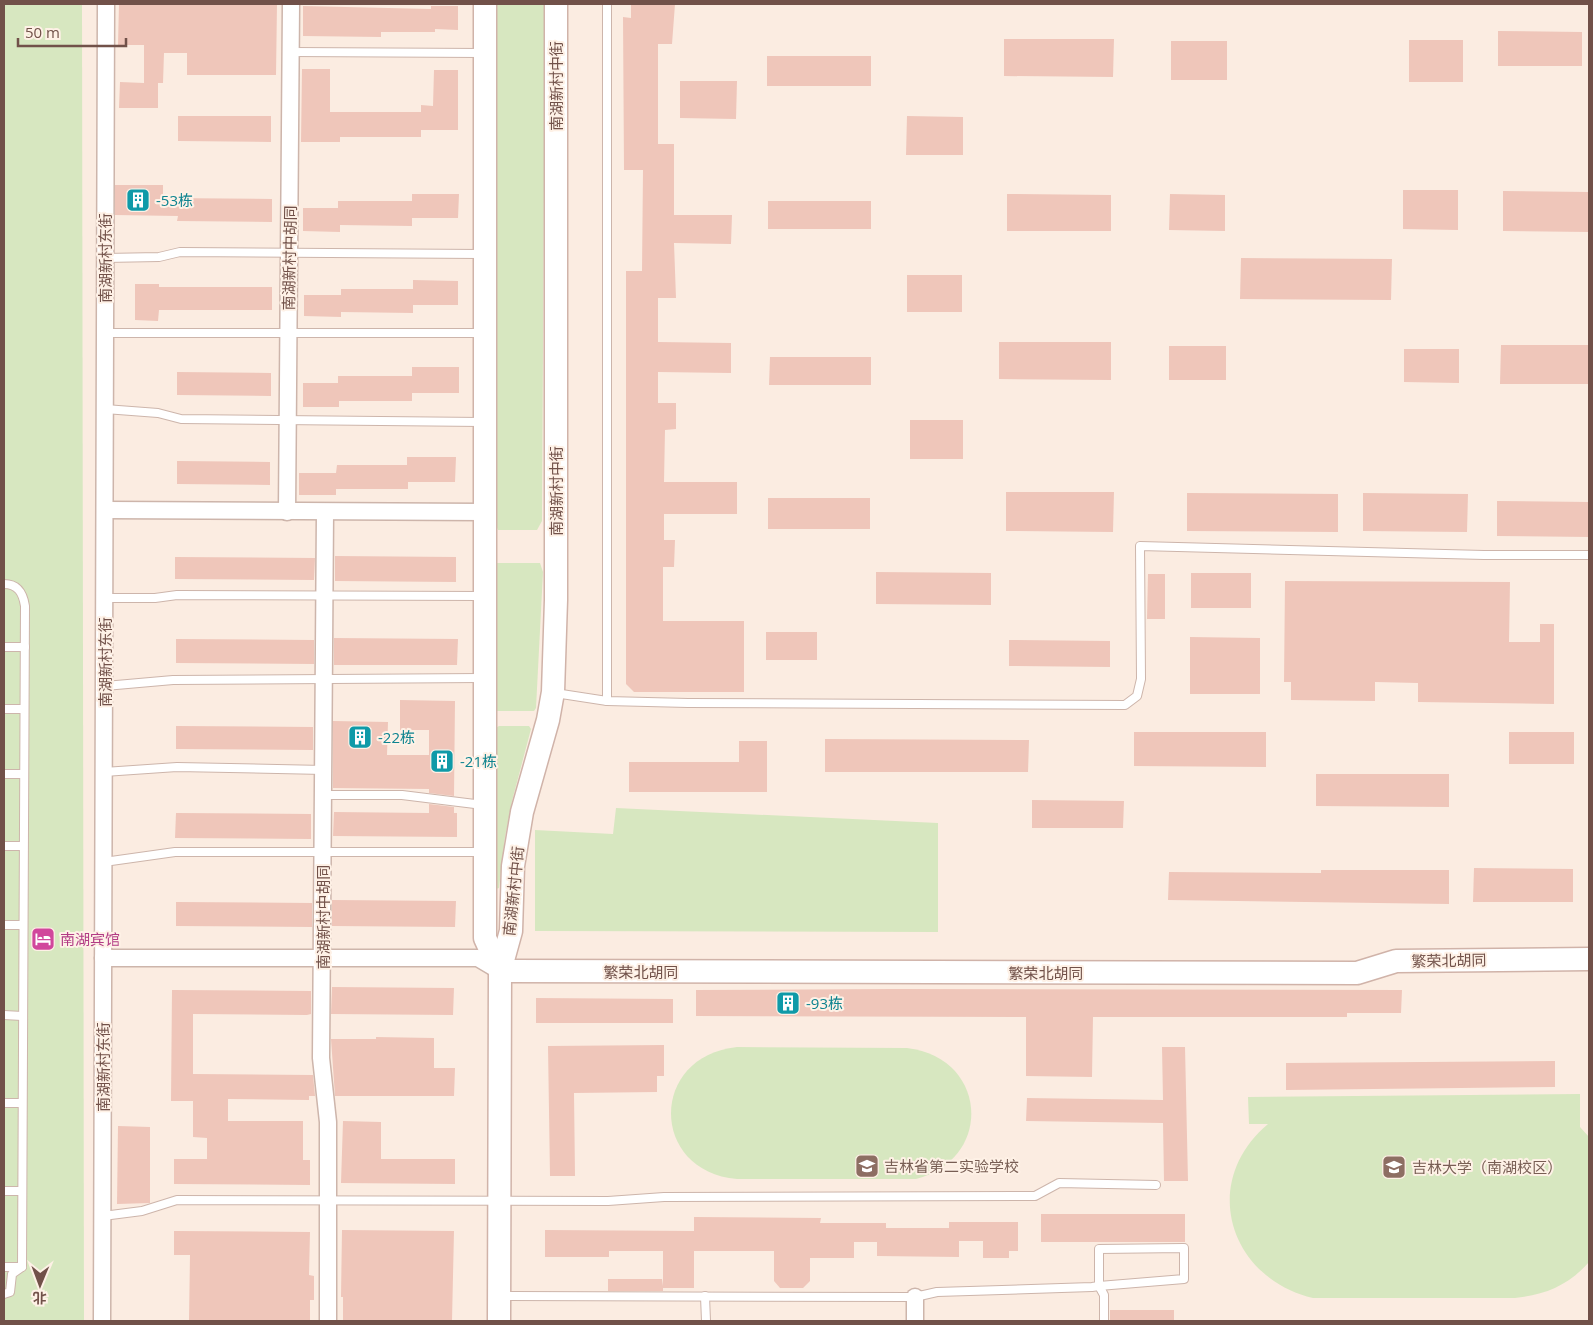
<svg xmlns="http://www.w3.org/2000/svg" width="1593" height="1325" viewBox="0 0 1593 1325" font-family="'Open Sans','Noto Sans SC',sans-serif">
<rect width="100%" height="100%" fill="#fbece1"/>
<g fill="#d7e7c0">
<path d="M4 4H82L84 1321H4Z"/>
<path d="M497 4H545L542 521 537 530H498L494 520Z"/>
<path d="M497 563H540L543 572 536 708 534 711H497L493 709V566Z"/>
<path d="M499 726H529L531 729 512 801 505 837 499 888 496 889 494 729Z"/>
<path d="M616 808 938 823V932L535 931V830L613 834Z"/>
<path d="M737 1047 907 1048C987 1057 995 1158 916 1179H737C649 1171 649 1056 737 1047Z"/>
<path d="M1580 1094V1127L1589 1137V1262C1569 1285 1545 1295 1515 1298H1313C1229 1278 1199 1182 1268 1124H1249L1248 1097Z"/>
</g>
<g fill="#efc6ba">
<path d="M119 4H277L276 75H187V53H164L163 83H158V108H119L120 82 144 83V45H118Z"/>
<path d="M631 4H675L672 44H658V144H674V215H732L731 244 674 243 676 298H658V342L731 343V373L658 372V403H676V429L665 430 664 482H737V514H664V540H675L674 567H663V621H744V692H634L626 684V271H642L643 170H624L623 17 631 18Z"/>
<path d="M303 6 431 9V6H458V30L435 29V32H381V37L303 36Z"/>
<path d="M1498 31 1582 32V66H1498Z"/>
<path d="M1004 39H1114L1113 77 1004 76Z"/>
<rect x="1409" y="40" width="54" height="42"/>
<rect x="1171" y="41" width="56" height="39"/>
<rect x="767" y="56" width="104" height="30"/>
<path d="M302 69H330V112H421V105L433 106 434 70H458V130H421V137H340V142H301Z"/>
<path d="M680 81H737L736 119 680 118Z"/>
<path d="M178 116H271V142L178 141Z"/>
<path d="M907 116 963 117V155H906Z"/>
<path d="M115 185H163V198L272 199V222L177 221 178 216 115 215Z"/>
<path d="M1403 190H1458V230L1403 229Z"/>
<path d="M1503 191 1589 192V232L1503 231Z"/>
<path d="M412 194H459L458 218H412V226L340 225V232L303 231V208H338V201H412Z"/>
<path d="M1007 194 1111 195V231H1007Z"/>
<path d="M1170 194 1225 195V231L1169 230Z"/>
<rect x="768" y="201" width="103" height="28"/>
<path d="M1241 258 1392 259 1391 300 1240 299Z"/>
<rect x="907" y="275" width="55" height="37"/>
<path d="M413 280 458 281V305H413V313L341 312V317L304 316V295H341V289H413Z"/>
<path d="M135 284H159V287H272V310H159L158 321 135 320Z"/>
<path d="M999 342H1111V380L999 379Z"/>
<path d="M1501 345H1589V384H1500Z"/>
<rect x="1169" y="346" width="57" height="34"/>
<path d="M1404 349H1459V383L1404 382Z"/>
<path d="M770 357H871V385H769Z"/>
<path d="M412 367H459V393H412V401H339V407H303V383H338V376H412Z"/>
<path d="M177 372 271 373V396L177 395Z"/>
<rect x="910" y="420" width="53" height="39"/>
<path d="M407 457H456L455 482H408V489H336V495H299V473H336L337 465H407Z"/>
<path d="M177 461 270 462V485L177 484Z"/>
<path d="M1006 492H1114L1113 532 1006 531Z"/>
<path d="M1187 493 1338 494V532L1187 531Z"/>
<path d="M1363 493 1468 494 1467 532 1363 531Z"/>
<rect x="768" y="498" width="102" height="31"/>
<path d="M1497 501 1589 502V537L1497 536Z"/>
<path d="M335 556 456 557V582L335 581Z"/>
<path d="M175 557 315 558 314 580 175 579Z"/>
<path d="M876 572 991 573V605L876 604Z"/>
<rect x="1191" y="573" width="60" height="35"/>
<path d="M1148 574H1165V619H1147Z"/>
<path d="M1285 581 1510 582 1509 642H1540V624H1554V704L1418 702V683L1375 682V701L1291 700V682H1284Z"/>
<rect x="766" y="632" width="51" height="28"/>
<path d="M1190 637 1260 638V694H1190Z"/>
<path d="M334 638 458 639 457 665H334Z"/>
<path d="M176 639 314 640V664L176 663Z"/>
<path d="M1009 640 1110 641V667L1009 666Z"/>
<path d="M400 700 455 701 454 796 429 793V789L333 788V721L388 722 387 755H429V730H400Z"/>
<path d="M176 726 313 727V750L176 749Z"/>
<path d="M1134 732H1266V767L1134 766Z"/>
<rect x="1509" y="732" width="65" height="32"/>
<path d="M825 739 1029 740 1028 772H825Z"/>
<path d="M739 741H767V792H629V762H739Z"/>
<path d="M1316 774H1449V807L1316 806Z"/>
<path d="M1032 800 1124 801 1123 828H1032Z"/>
<path d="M429 804 454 807V813H457V837L333 836 334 812 429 813Z"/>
<path d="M176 813 311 814V839L175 838Z"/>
<path d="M1474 868 1573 869V902H1473Z"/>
<path d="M1321 870H1449V904L1168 900 1169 872 1321 873Z"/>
<path d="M332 900 456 901 455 927 332 926Z"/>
<path d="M176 902 312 903V927L176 926Z"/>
<path d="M332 987 454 988 453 1015 331 1014Z"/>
<path d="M892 989 1402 990 1401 1013H1347V1017H1093L1092 1077 1026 1076V1017L696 1016V990Z"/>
<path d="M172 990 311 991V1014L307 1015 193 1014V1074L313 1075 315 1096H309V1100L228 1099V1121H303V1160H310V1185L174 1184V1159H207V1138L193 1137V1101H171Z"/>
<path d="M536 998 673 999V1023H536Z"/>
<path d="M376 1037 434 1038V1068H455L454 1096H335L331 1039H376Z"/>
<path d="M664 1045V1076H657V1092L574 1093 575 1176H550L548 1046Z"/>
<path d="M1162 1047H1185L1188 1181H1164L1163 1123 1026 1121 1027 1098 1163 1100Z"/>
<path d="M1555 1061V1087L1286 1090V1063Z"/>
<path d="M343 1121 381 1122V1159H455V1184L341 1183Z"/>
<path d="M118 1126 150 1127V1203L117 1204Z"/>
<rect x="1041" y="1214" width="144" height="28"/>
<path d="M694 1217 821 1218 820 1223H886V1228H949V1222H1018V1251H1009V1258H983V1241H959V1257L877 1256V1242H854V1258H810V1281L803 1288H780L774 1281V1251H694V1288H663V1291H608V1279H662L663 1286V1251H609V1257H545V1230L694 1231Z"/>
<path d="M342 1230 454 1231 452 1321H343V1297H341Z"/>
<path d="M174 1231 310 1232 309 1275 314 1276V1300H310V1321H189L190 1255H174Z"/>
<rect x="1110" y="1310" width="64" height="11"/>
</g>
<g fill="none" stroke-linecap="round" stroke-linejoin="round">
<g stroke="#cdb5ab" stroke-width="10">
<g id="lane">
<path d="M291 52 483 53"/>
<path d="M105 258 159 257 180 252 482 254"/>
<path d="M104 333H482"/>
<path d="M105 409 158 413 181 419 482 422"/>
<path d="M4 584C18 584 23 593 25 606L22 1267H4"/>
<path d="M106 598H155L177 595 482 596"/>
<path d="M4 647H25"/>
<path d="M105 686 173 680 482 678"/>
<path d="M555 693 607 701 688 703 1125 705 1137 696 1141 679 1140 546 1484 555H1589"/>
<path d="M607 701V4"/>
<path d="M4 709H24"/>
<path d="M104 772 177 767 324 770"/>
<path d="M4 774H23"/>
<path d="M324 795H402L483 805"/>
<path d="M4 846H23"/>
<path d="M104 862 175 852H483"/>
<path d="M4 925H22"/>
<path d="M4 1015 22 1016"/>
<path d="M4 1103H21"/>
<path d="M4 1191H21"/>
<path d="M103 1216 142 1211 177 1200 608 1201 664 1197 1035 1196 1059 1183 1156 1185"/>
<path d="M4 1294 10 1292 12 1274 22 1267"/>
<path d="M500 1296 915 1297 937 1292 1092 1287 1099 1286 1184 1279V1248L1099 1249V1286L1104 1295V1321"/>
<path d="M705 1296 706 1321"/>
</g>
</g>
<g stroke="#cdb5ab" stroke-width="19">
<g id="street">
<path d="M106 510 484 512"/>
<path d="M287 512 291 4"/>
<path d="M325 512 321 1058 328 1122V1321"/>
<path d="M103 958H478L500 971"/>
<path d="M915 1297V1321"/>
<path d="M102 1321 106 4"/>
</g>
</g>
<g stroke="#d0b3a9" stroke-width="25">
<g id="secondary">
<path d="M485 4V938L500 971"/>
<path d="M500 971 1357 973 1396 961 1589 959"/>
<path d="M499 1321 500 971 511 931 513 866 522 812 548 720 553 692 556 600V4"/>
</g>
</g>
<use href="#lane" stroke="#fff" stroke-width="8"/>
<use href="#street" stroke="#fff" stroke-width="16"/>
<use href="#secondary" stroke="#fff" stroke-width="22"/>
</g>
<defs>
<g id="building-square" transform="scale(1.25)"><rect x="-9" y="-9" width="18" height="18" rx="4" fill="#0f9aa8" stroke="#fef1e6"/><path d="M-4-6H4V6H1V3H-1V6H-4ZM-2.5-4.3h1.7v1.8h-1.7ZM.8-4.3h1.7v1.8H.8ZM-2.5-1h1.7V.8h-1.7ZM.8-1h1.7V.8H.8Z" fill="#fff"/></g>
<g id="hotel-square" transform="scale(1.25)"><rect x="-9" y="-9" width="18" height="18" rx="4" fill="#d1479c" stroke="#fef1e6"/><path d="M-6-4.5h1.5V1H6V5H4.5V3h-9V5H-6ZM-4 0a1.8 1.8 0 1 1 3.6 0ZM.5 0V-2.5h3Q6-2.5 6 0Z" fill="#fff"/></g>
<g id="school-square" transform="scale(1.25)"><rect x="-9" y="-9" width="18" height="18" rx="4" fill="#8d6e63" stroke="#fef1e6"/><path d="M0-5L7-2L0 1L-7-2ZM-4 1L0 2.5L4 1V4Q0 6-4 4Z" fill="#fff"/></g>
<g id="university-square" transform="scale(1.25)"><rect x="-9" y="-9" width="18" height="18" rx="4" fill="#8d6e63" stroke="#fef1e6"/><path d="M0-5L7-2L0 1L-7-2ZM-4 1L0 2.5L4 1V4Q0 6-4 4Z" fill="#fff"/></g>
</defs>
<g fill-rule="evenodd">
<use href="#building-square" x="138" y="200"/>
<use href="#building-square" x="360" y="737"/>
<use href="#building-square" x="442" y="761"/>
<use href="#hotel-square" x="43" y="939"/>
<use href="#building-square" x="788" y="1003"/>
<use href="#school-square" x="867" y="1166"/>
<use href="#university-square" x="1394" y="1167"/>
</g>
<g text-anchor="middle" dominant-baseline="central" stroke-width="4" stroke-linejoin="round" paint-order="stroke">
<g font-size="15" fill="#715149" stroke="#fef1e6">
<text transform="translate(556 86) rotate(-90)">南湖新村中街</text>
<text transform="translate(105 258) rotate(-90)">南湖新村东街</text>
<text transform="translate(289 258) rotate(-89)">南湖新村中胡同</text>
<text transform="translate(556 491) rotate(-90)">南湖新村中街</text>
<text transform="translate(105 662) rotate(-90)">南湖新村东街</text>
<text transform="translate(513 891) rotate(-84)">南湖新村中街</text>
<text transform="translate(323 917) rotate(-90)">南湖新村中胡同</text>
<text transform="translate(1449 960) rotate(-1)">繁荣北胡同</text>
<text x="641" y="972">繁荣北胡同</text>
<text x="1046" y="973">繁荣北胡同</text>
<text transform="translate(103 1067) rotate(-90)">南湖新村东街</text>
</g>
<g font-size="15" fill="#0d838f" stroke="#fef1e6" text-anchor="start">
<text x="156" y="200">-53栋</text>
<text x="378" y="737">-22栋</text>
<text x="460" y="761">-21栋</text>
<text x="806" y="1003">-93栋</text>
</g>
<g font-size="15" fill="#b23c85" stroke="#fef1e6" text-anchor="start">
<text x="60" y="939">南湖宾馆</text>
</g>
<g font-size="15" fill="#785e54" stroke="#fef1e6" text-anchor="start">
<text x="884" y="1166">吉林省第二实验学校</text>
<text x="1412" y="1167">吉林大学（南湖校区）</text>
</g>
</g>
<rect width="1593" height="1325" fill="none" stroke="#715149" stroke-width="10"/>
<g transform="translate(40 1285) rotate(181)" stroke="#fef1e6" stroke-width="4" paint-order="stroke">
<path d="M0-4L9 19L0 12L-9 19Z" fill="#715149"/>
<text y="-8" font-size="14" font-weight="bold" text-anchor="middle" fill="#715149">北</text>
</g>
<path d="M18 38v8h108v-8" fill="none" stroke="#715149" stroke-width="2.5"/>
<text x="25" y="38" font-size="15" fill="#715149" stroke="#fef1e6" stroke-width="4" paint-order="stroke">50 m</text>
</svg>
